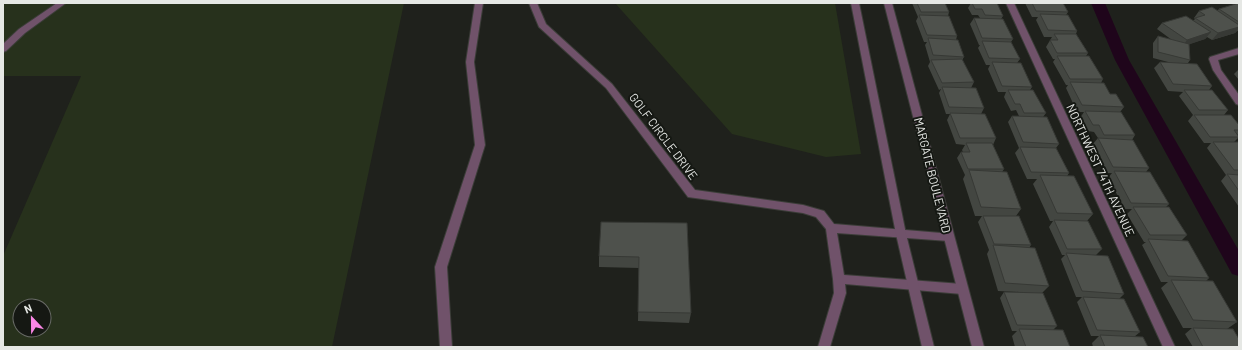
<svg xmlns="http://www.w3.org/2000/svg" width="1242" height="350" viewBox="0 0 1242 350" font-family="Barlow,sans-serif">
<rect width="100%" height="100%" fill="#1f211c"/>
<g fill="#27311c" fill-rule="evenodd">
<path d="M3 3H404L332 347H3V256L81 76H3ZM20 306H44V330H20Z"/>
<path d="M615 3H835L861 154 826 157 732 134Z"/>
</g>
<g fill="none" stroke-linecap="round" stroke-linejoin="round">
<path fill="#1f051b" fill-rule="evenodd" d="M1091 3H1105L1129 60 1239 251V276L1232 274 1115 60Z"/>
<g stroke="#3b3d38" stroke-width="2">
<g id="minor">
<path d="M57 3H66L25 33 6 51 3 52V44L19 29Z"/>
<path d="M475 3H483L474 62 485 145 447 267 452 347H440L435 267 475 145 466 62Z"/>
<path d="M529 3H537L546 24 612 84 695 190 803 205 824 211 834 224 953 234 954 237 953 240 949 241 837 233 844 275 962 284 966 285 968 289 966 293 962 294 845 284 846 293 830 347H818L834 293 833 279 826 229 816 217 803 213 688 197 606 88 539 27Z"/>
<path d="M1006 3H1014L1175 347H1163Z"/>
<path d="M1239 48V54L1218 60 1221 70 1239 95V105L1236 104 1213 70 1209 59 1210 57Z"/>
</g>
</g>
<g stroke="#3b3d38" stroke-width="2">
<g id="tertiary">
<path d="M851 3H859L906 234 934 347H922L896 234Z"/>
<path d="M884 3H892L984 347H972Z"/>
</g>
</g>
<use href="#minor" fill="#70526a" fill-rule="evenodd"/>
<use href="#tertiary" fill="#70526a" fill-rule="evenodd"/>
</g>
<g fill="#434641">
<path d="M912 3H945L949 12 948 16 957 36 956 40 964 57 962 60 974 82 971 88 984 108 981 114 996 138 993 145 1004 169 1002 172 1021 209 1016 216 1031 245 1029 248 1049 286 1042 293 1057 326 1053 330 1070 347H1015L1012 336 1017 331H1012L1000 298 1004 292H1019L998 291 987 254 989 250 978 222 982 216H975L963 179 965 175 957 158 961 152H963L962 150 965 145 956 144 947 120 950 114H946L939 93 941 89 939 90 928 66 930 62 925 45 927 42H924L916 21 918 17Z"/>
<path d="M971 3H997L1003 16 1001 19 1013 39 1011 42 1020 59 1017 63 1032 87 1030 90 1046 113 1043 117 1059 144 1056 148 1069 173 1067 176 1093 214 1087 221 1102 249 1096 255 1124 294 1119 299 1140 332 1134 337 1148 347H1093L1092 343 1099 336H1091L1077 302 1082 297H1076L1061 259 1065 255H1062L1049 227 1053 221H1050L1033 184 1037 179H1027L1015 153 1019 148 1008 122 1012 116H1019L1016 110 1011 111 1004 97 1006 92H998L988 69 990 65H986L978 48 980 45H979L970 24 974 18H980L978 15H972L968 8Z"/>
<path d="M1025 3H1063L1068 12 1066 15 1077 31 1076 34 1088 53 1086 56 1103 79 1101 83 1110 94 1124 107 1120 112 1135 135 1132 140 1149 168 1146 172 1169 204 1166 207 1187 235 1181 241 1209 278 1206 281 1237 322 1227 329 1239 347H1193L1185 334 1192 328H1183L1161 288 1168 282H1161L1142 245 1146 242H1144L1127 214 1132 209H1125L1108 178 1112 173H1107L1093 144 1098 138 1094 132 1088 131 1080 118 1084 112H1077L1066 88 1068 85H1066L1053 62 1055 59H1053L1046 47 1052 37H1044L1036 20 1038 17H1032Z"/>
<path d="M1239 3V30L1237 31 1235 33 1212 40 1207 37 1205 39 1189 44 1190 60 1188 63 1212 86 1209 90 1228 110 1224 115 1239 125V133L1237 135 1239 137 1234 142H1239V207L1221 181 1226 175 1207 148 1211 143H1204L1188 121 1193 115 1179 96 1183 92 1168 91 1154 68 1160 62H1168L1153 58V43L1158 36 1172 40 1157 29 1162 23 1193 21 1195 19 1194 18 1199 11H1217L1219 9Z"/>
<path d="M1239 69V80L1234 74Z"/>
<path d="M687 223 691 313 689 323 638 321 639 268 599 267V256Z"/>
</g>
<g fill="#373935">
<path d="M1239 27V28L1235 33 1212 40 1218 33Z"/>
<path d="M1211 32 1205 39 1182 47 1187 40Z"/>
</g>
<g fill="#4e514c" stroke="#373935">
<path d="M917 3H945L949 12H921Z"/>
<path d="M972 3H997L1003 16 985 15 982 9H975Z"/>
<path d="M1032 3H1063L1068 12 1036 11Z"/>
<path d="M1239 3V22L1219 9Z"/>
<path d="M1212 7 1239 25V27L1218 33 1195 18 1205 15 1199 11Z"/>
<path d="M1040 14 1068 15 1077 31 1048 30Z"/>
<path d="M919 15 949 16 957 36 927 35Z"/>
<path d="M1186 16 1211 32 1187 40 1162 23Z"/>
<path d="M974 18 1003 19 1013 39 982 38Z"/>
<path d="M1054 34H1076L1088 53H1057L1050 40H1058Z"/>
<path d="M1158 36 1189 44 1190 60 1158 52Z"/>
<path d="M928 38 958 40 964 57 933 55Z"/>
<path d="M982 41 1011 42 1020 59 989 58Z"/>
<path d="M1057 56H1089L1103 79H1070Z"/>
<path d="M962 59 974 82 942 83 931 60Z"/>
<path d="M992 62 1021 63 1032 87 1002 86Z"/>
<path d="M1160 62 1197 64 1212 86 1173 84Z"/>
<path d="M1070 82 1104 83 1110 94H1116L1124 107 1082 105Z"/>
<path d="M942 87 976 88 984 108 949 107Z"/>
<path d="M1008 90H1033L1046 113H1024L1020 104H1015Z"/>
<path d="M1184 90H1212L1228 110H1199Z"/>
<path d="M1085 111 1121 112 1135 135H1104L1099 125H1093Z"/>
<path d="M950 113 985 114 996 138H960Z"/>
<path d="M1194 115H1231L1239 125V130H1234L1239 137H1210Z"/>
<path d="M1012 116 1047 117 1059 144 1023 142Z"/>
<path d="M1098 138 1133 140 1149 168 1113 167Z"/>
<path d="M1213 142H1239V170H1234Z"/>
<path d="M966 143H992L1004 169H968L961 152H970Z"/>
<path d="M1020 147 1056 148 1069 173 1031 172Z"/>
<path d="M969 170 1007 172 1021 209 981 207Z"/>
<path d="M1114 171 1150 172 1169 204 1131 203Z"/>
<path d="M1227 174 1239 175V191Z"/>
<path d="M1040 175 1074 176 1093 214 1057 213Z"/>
<path d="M1133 207H1169L1187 235H1150Z"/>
<path d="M983 216H1019L1031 245 994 244Z"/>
<path d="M1054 220 1088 221 1102 249H1067Z"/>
<path d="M601 222 687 223 691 313 638 312 639 257 599 256Z"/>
<path d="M1148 239 1188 241 1209 278 1168 276Z"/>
<path d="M993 245 1035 248 1049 286 1005 283Z"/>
<path d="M1066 253 1108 256 1124 294 1082 291Z"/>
<path d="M1171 280 1213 281 1237 322 1193 320Z"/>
<path d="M1004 292 1043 293 1057 326 1017 325Z"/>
<path d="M1083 297 1124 299 1140 332 1097 330Z"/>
<path d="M1193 328 1233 329 1239 339V347H1203Z"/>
<path d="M1019 329 1063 330 1070 347H1026Z"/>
<path d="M1100 335 1143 337 1148 347H1105Z"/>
</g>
<g text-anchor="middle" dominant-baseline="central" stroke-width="4" stroke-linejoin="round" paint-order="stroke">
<g font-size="12" fill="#e6e8e5" stroke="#151813">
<text transform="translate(664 136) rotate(53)">GOLF CIRCLE DRIVE</text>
<text transform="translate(1101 170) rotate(65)">NORTHWEST 74TH AVENUE</text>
<text transform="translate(933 175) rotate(76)">MARGATE BOULEVARD</text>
</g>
</g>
<rect width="1242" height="350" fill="none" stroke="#e6e8e5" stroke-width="8"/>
<g transform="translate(32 318) rotate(338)"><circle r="19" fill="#151813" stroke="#696b67"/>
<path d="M0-3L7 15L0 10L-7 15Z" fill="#fb87e6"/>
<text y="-6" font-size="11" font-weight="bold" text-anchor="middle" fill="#e6e8e5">N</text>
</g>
</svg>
